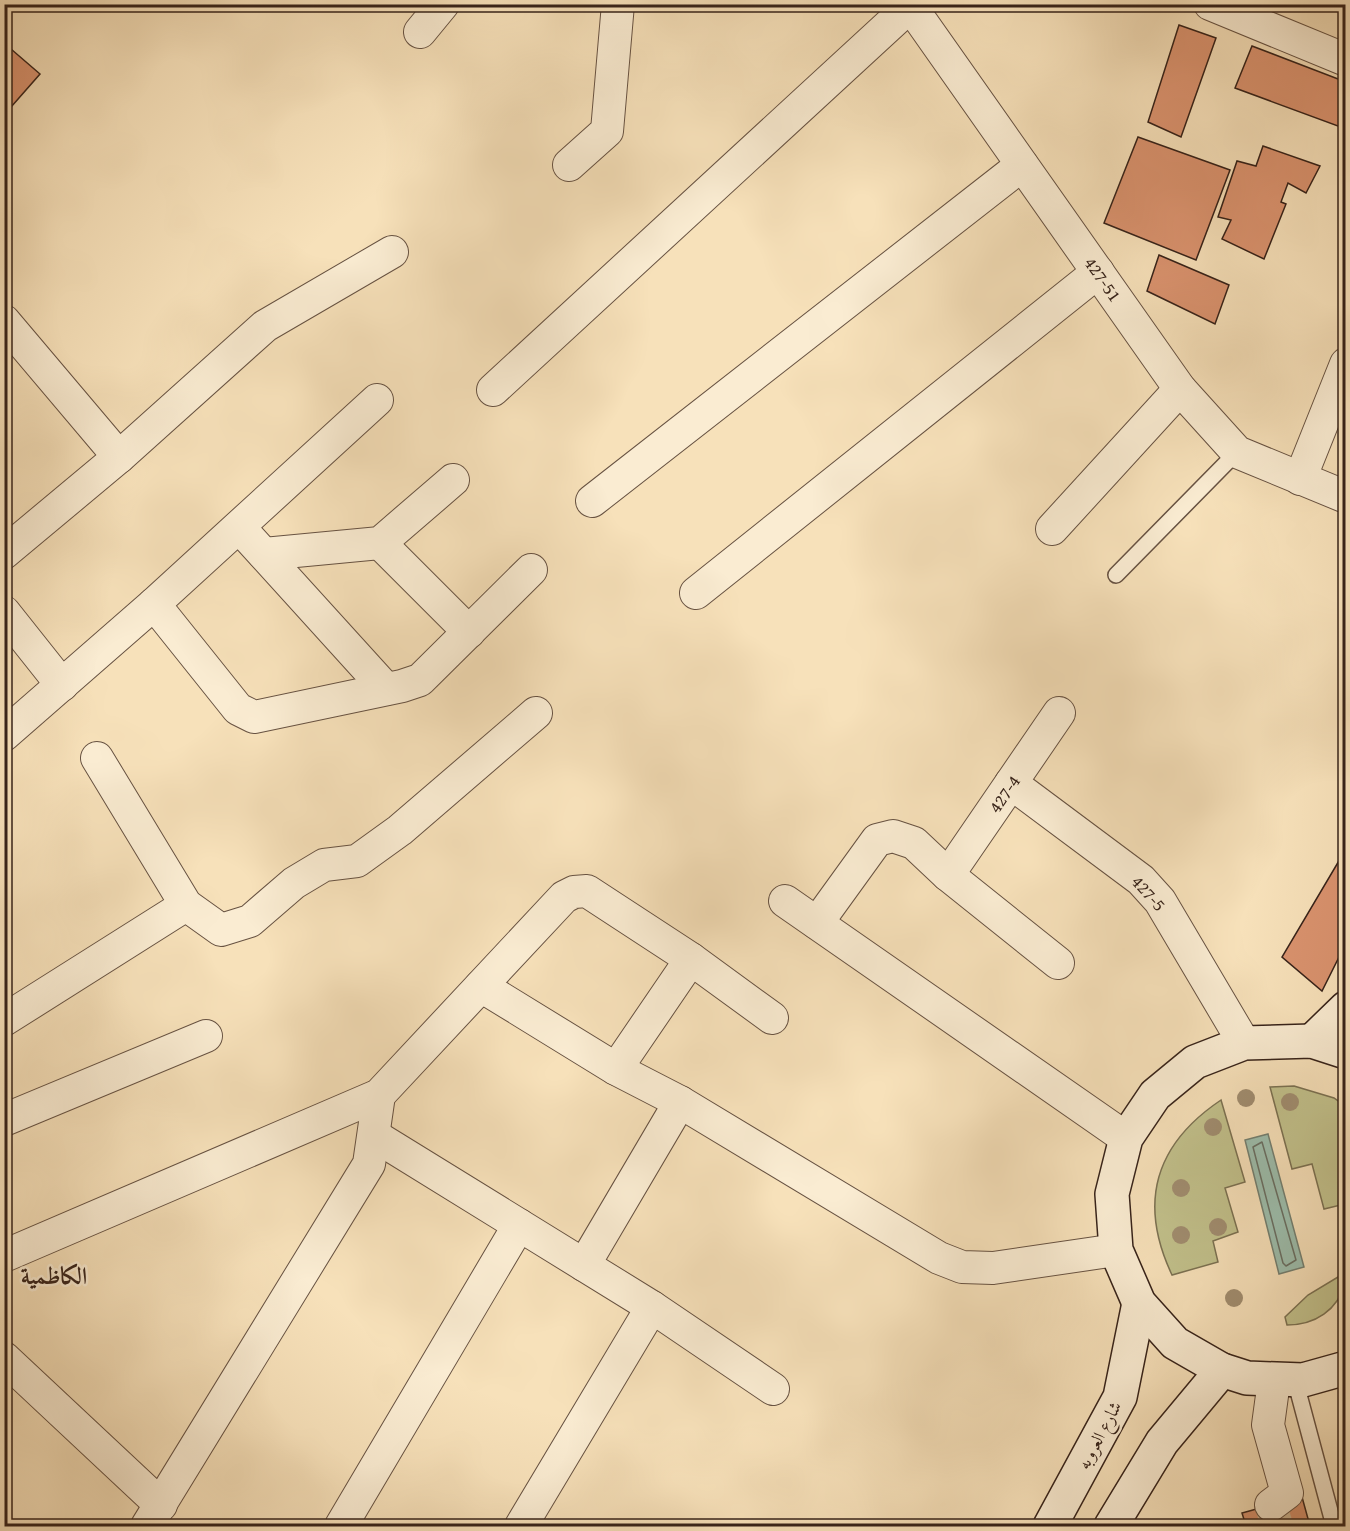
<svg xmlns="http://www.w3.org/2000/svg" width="1350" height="1531" viewBox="0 0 1350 1531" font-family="'Gentium Book Plus',Amiri,serif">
<rect width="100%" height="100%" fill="#f7e1ba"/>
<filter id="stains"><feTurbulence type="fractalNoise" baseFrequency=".00333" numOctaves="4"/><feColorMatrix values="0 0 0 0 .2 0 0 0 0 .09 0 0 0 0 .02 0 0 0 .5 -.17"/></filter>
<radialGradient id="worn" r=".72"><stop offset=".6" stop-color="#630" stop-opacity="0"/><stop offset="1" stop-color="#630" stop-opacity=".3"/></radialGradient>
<g fill="#c2c18c" stroke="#7c7253" stroke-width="1.5">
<path d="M1294 1086 1334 1098 1345 1106V1204L1324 1209 1312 1164 1292 1169 1270 1087Z"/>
<path d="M1221 1100 1245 1182 1225 1188 1238 1232 1213 1241 1218 1262 1172 1275C1138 1203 1154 1145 1221 1100Z"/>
<path d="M1338 1277 1345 1283C1338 1310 1315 1325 1287 1325L1285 1317 1308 1295Z"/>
</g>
<path fill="#9dbead" stroke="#748072" stroke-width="1.5" d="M1268 1134 1304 1267 1279 1274 1245 1140Z"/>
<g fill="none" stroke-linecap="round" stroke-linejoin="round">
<path stroke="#6a7064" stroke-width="1.5" d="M1262 1142 1296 1260 1286 1266 1283 1263 1253 1147Z"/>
</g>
<g fill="#da936f" stroke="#37231a" stroke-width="1.5">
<path d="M1179 25 1216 38 1181 137 1148 122Z"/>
<path d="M4 43 40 74 4 115Z"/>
<path d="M1252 46 1346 82V129L1235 88Z"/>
<path d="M1138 137 1230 170 1196 260 1104 223Z"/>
<path d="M1263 146 1320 166 1306 193 1288 183 1281 202 1286 204 1264 259 1222 239 1231 220 1218 217 1237 161 1256 166Z"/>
<path d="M1159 255 1229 285 1215 324 1147 291Z"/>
<path d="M1343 854 1346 855V943L1322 991 1282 957Z"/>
<path d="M1302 1497 1310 1526H1277L1271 1505Z"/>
<path d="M1271 1505 1277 1526H1246L1242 1513Z"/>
</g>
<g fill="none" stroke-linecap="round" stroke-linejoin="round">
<path stroke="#d1bb9a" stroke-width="32" stroke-dasharray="32 16" stroke-linecap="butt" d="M1271 1505 1277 1526"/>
<g stroke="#675242" stroke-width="18">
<g id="lane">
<path d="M1116 575 1237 452"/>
<path d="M1295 1380 1334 1526"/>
</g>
</g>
<g stroke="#675242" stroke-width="34">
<g id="street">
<path d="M909 4 1180 389 1237 452 1346 497"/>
<path d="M1210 4 1346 60"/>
<path d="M420 32 443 4"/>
<path d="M569 165 607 131 618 4"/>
<path d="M4 321 119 457"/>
<path d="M493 390 910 6"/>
<path d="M1300 479 1346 364"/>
<path d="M592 501 1022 165"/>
<path d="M239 527 386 689"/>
<path d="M1052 529 1180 389"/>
<path d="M380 543 469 632"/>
<path d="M4 553 119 457 265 326 392 252"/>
<path d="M264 554 380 543 453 480"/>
<path d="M696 593 1098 272"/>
<path d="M154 604 238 709 254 717 402 686 420 680 531 570"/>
<path d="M4 612 62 685"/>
<path d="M4 735 154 604 377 400"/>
<path d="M97 758 186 905 221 930 250 921 294 883 324 865 357 861 400 830 536 713"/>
<path d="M1011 783 1141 880 1160 901 1244 1043"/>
<path d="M948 875 1059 713"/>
<path d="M785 901 1126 1138"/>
<path d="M817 923 877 840 893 836 914 843 948 875 1058 963"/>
<path d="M481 986 616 1069 680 1102 939 1258 962 1267 993 1268 1116 1250"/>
<path d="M4 1020 186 905"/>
<path d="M616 1069 691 959"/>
<path d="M4 1120 206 1036"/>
<path d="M375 1136 652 1307 773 1389"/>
<path d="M4 1256 379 1095 564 897 574 892 587 891 691 959 772 1018"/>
<path d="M584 1265 680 1102"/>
<path d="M4 1358 161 1505"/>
<path d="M1271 1505 1287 1493 1268 1425 1274 1381"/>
<path d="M147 1526 369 1164 379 1095"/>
<path d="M341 1526 519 1225"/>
<path d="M521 1526 652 1307"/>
</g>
</g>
<g stroke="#37231a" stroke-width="36">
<g id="secondary">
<path d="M1312 1041 1346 1008"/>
<path d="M1346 1052 1312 1041 1244 1043 1195 1062 1155 1095 1126 1138 1112 1194 1116 1250 1139 1303 1175 1343 1222 1370 1247 1378 1303 1380 1346 1368"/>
<path d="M1050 1526 1120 1397 1139 1303"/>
<path d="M1111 1526 1162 1442 1222 1370"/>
</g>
</g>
<use href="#lane" stroke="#faecd2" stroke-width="15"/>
<use href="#street" stroke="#faecd2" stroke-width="32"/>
<use href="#secondary" stroke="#faecd2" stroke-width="33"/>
</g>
<g fill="#a18e71">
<circle cx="1246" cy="1098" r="9"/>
<circle cx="1290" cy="1102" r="9"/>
<circle cx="1213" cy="1127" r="9"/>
<circle cx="1181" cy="1188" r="9"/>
<circle cx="1218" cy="1227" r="9"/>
<circle cx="1181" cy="1235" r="9"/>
<circle cx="1234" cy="1298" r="9"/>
</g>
<g text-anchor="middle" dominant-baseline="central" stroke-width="5" stroke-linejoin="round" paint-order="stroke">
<g font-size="18" fill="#37231a" stroke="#faecd2">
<text transform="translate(1103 279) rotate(55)">427-51</text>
<text transform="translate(1004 794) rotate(-56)">427-4</text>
<text transform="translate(1149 893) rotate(48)">427-5</text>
<text transform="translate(1099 1435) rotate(-62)">شارع العروبه</text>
</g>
<g font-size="24" font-weight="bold" fill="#37231a" stroke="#faecd2">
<text x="54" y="1275">الكاظمية</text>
</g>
</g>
<rect width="1350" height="1531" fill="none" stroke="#f7e1ba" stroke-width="24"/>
<rect x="6" y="6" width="1338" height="1519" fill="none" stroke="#37231a" stroke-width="3"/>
<rect x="12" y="12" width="1326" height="1507" fill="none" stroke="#37231a" stroke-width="1.5"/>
<rect width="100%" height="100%" filter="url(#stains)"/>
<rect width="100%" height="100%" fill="url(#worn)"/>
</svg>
